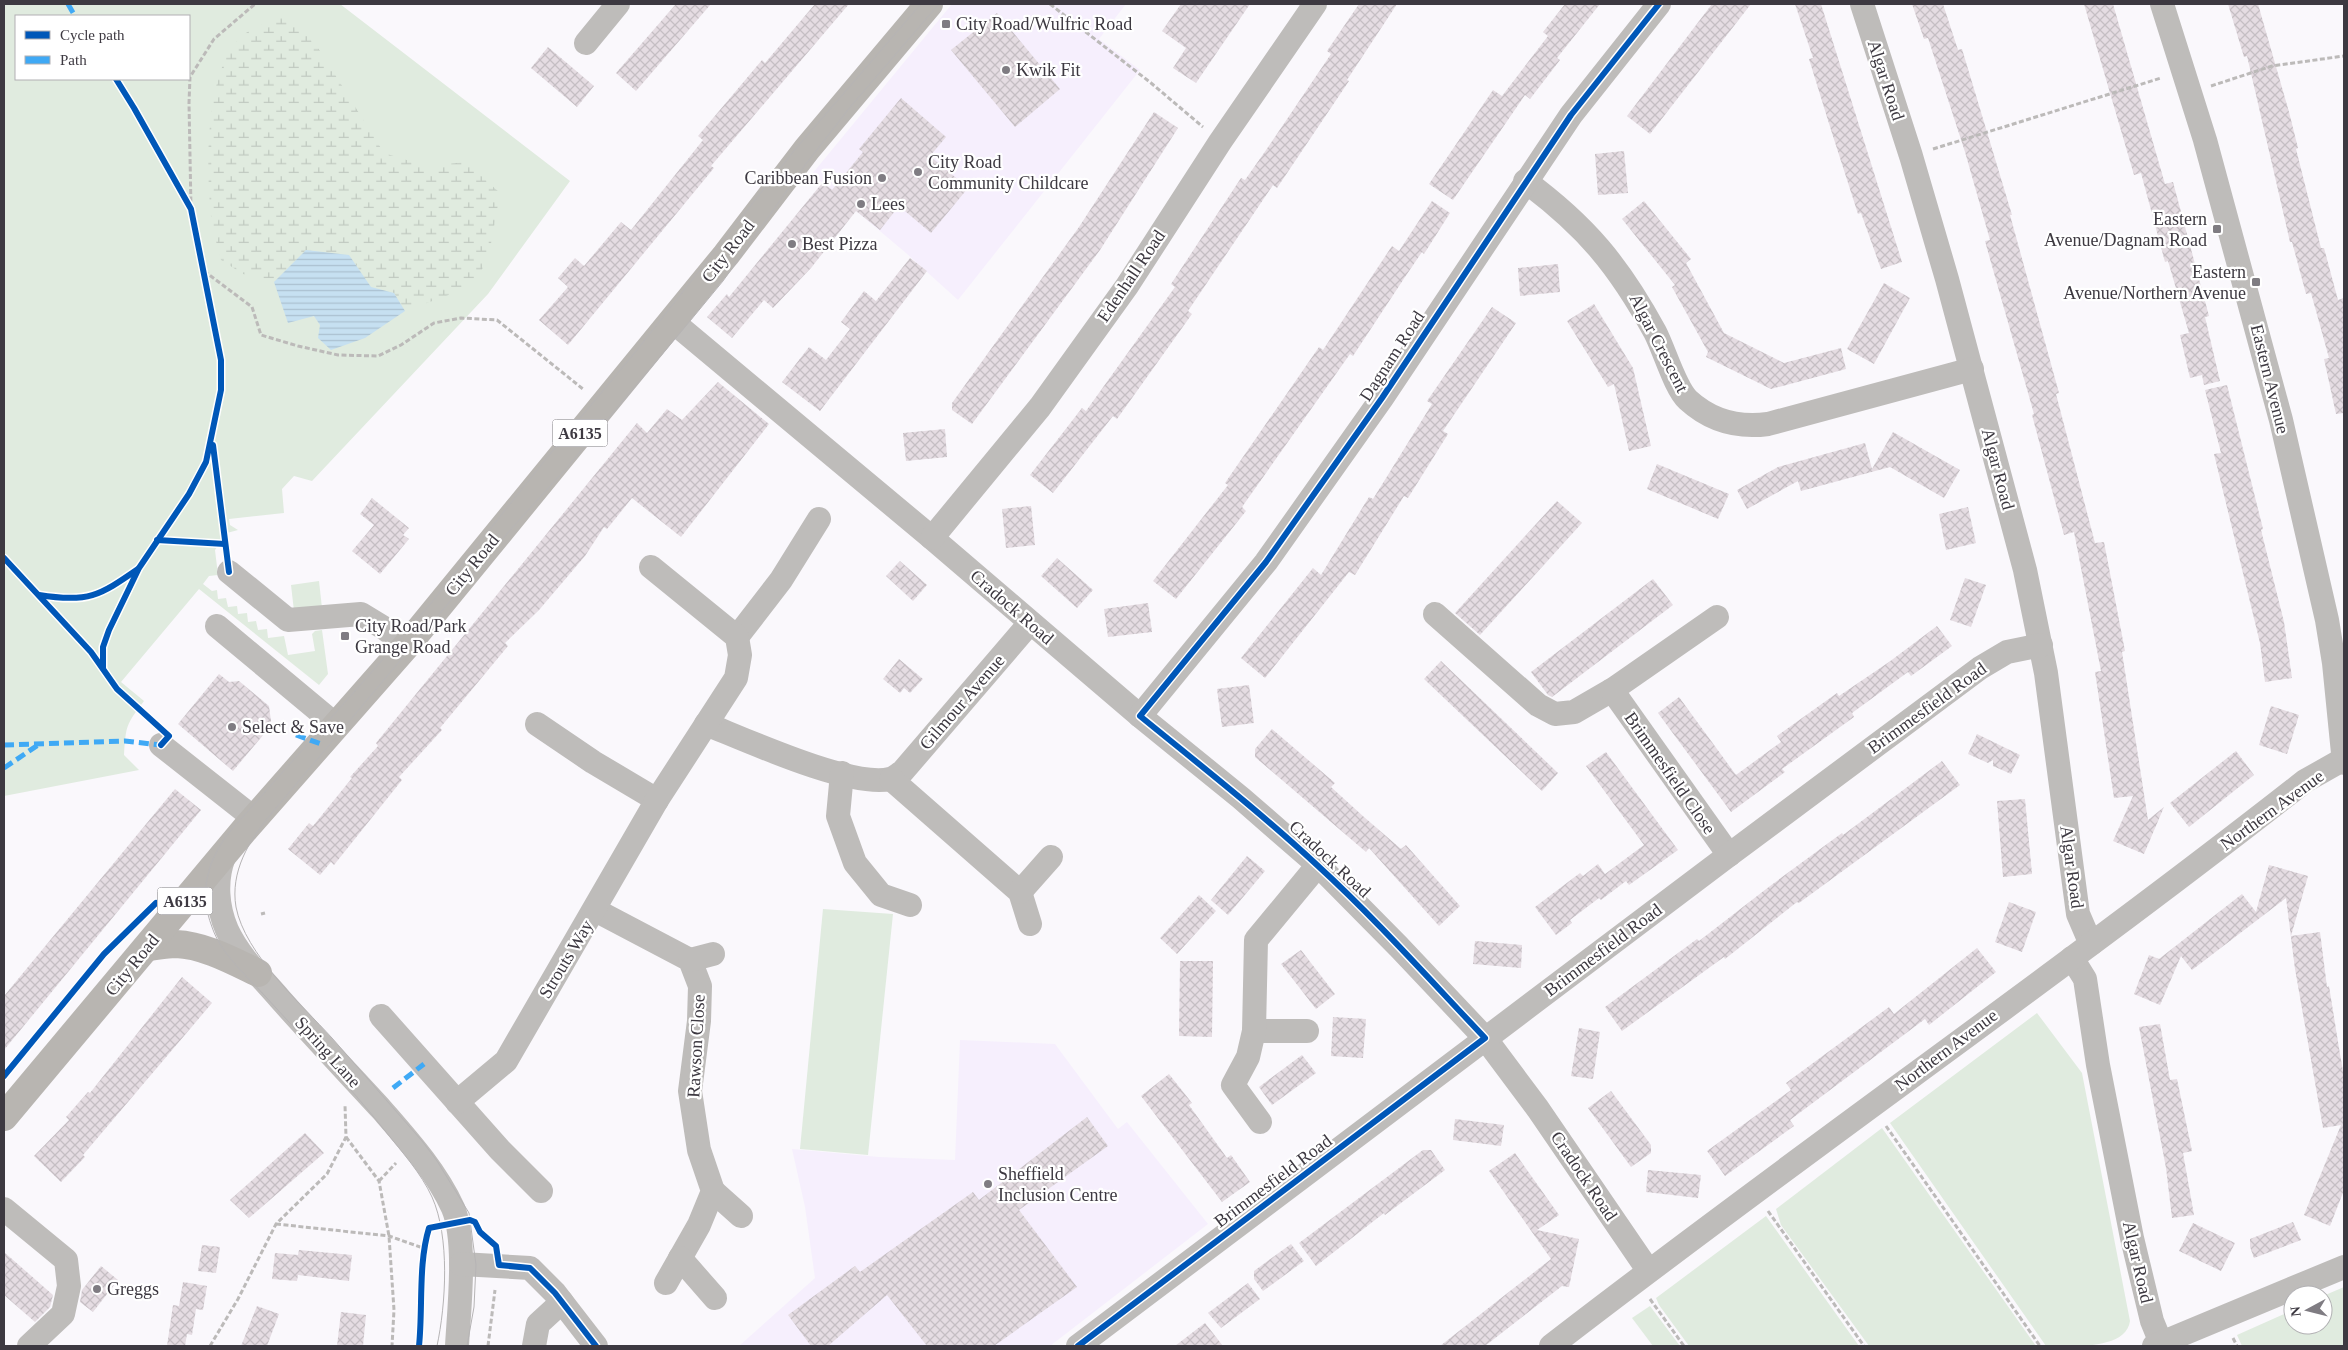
<svg xmlns="http://www.w3.org/2000/svg" width="2348" height="1350" viewBox="0 0 2348 1350" font-family="Georgia,serif">
<defs>
<pattern id="wetland-marsh" width="20" height="14" patternUnits="userSpaceOnUse" patternTransform="scale(1.25)"><rect width="20" height="14" fill="#e0ebdf"/><path d="M1 5h8M5 5V1M11 12h8M15 12V8" fill="none" stroke="#c1cac1"/></pattern>
<pattern id="water-rules" width="6" height="5" patternUnits="userSpaceOnUse" patternTransform="scale(1.25)"><rect width="6" height="5" fill="#c6e0f1"/><path d="M0 2.5h6" fill="none" stroke="#abc1d0"/></pattern>
<pattern id="building-cross-hatch" width="8" height="8" patternUnits="userSpaceOnUse" patternTransform="scale(1.25)"><rect width="8" height="8" fill="#e5dce2"/><path d="M0 0l8 8M0 8l8-8" fill="none" stroke="#c5bec3"/></pattern>
</defs>
<rect width="100%" height="100%" fill="#faf8fc"/>
<g fill="#f6effd">
<path d="M952 4H1126L1099 39 1140 70 958 300 906 253 812 174Z"/>
<path d="M960 1040 1055 1044 1118 1129 1127 1122 1208 1224 1050 1346H739L815 1278 805 1207 792 1149 879 1157 955 1160Z"/>
</g>
<g fill="#e0ebdf" fill-rule="evenodd">
<path d="M4 4H340L570 181 488 294 312 481 294 476 282 489 284 513 229 519 230 525 238 530 227 533 215 550 218 575 209 576 203 584 212 591 217 590 218 599 226 598 228 607 237 606 238 614 247 613 248 622 256 621 258 630 267 629 268 638 284 636 288 655 315 651 312 634 315 631 322 630 328 674 319 685 199 589 121 682 144 701C126 725 126 725 124 755L139 770 4 796ZM16 16H189V79H16Z"/>
<path d="M319 581 322 608 294 611 291 585Z"/>
<path d="M823 909 893 914 868 1155 800 1149Z"/>
<path d="M2037 1013 2082 1073 2130 1321C2126 1350 2073 1346 2046 1346L1890 1123Z"/>
<path d="M1882 1128 2036 1346H1869L1781 1225 1776 1209Z"/>
<path d="M1766 1216 1859 1346H1689L1659 1305 1656 1298Z"/>
<path d="M2344 1287V1346H2242L2237 1335 2293 1310V1325H2323V1296Z"/>
<path d="M1650 1306 1680 1346H1653L1632 1318Z"/>
</g>
<path fill="url(#wetland-marsh)" d="M284 16 296 22 321 52 384 153 426 166 466 162 500 193 490 249 476 285 405 311 394 293 371 288 349 254 306 250 274 282 243 274 221 260C218 246 212 231 211 216 206 169 205 77 237 41 246 29 270 21 284 16Z"/>
<path fill="url(#water-rules)" d="M306 250 349 255 371 287 394 293 405 311 365 338 331 350 318 338 320 325 314 316 288 323 274 282Z"/>
<g fill="url(#building-cross-hatch)">
<path d="M676 4H711L636 91 616 73Z"/>
<path d="M815 4H849L711 166 714 168 568 345 539 320 568 287 558 278 575 258 584 266 621 222 631 230 703 140 698 136 762 60 765 63Z"/>
<path d="M1181 4H1250L1196 83 1173 68 1186 48 1162 31Z"/>
<path d="M1359 4H1397L1347 80 1349 81 1277 188 1273 185 1219 265 1188 311 1192 314 1117 419 1113 416 1053 493 1030 475 1082 408 1086 411 1175 287 1171 284 1241 178 1245 180 1264 153 1331 54 1327 51Z"/>
<path d="M1565 4H1600L1557 58 1560 60 1530 99 1525 95 1453 200 1429 184 1493 90 1502 96 1548 36 1543 32Z"/>
<path d="M1712 4H1751L1650 134 1627 116Z"/>
<path d="M1795 4H1821L1902 262 1881 269 1861 213 1858 214 1831 130 1809 59 1813 58Z"/>
<path d="M1912 4H1943L1958 50 1962 49 2012 215H2010L2059 393 2056 394 2095 543 2104 542 2125 651 2122 652 2148 820 2164 807 2144 854 2113 841 2133 796 2114 798 2095 672 2101 671 2074 532 2064 535 2032 415 2034 414 1990 259 1985 241 1990 240 1965 152 1928 38 1924 39Z"/>
<path d="M2084 4H2113L2165 184 2173 182 2209 316 2205 317 2220 381 2204 385 2202 375 2190 378 2180 335 2189 333 2168 261 2165 262 2141 173 2134 175Z"/>
<path d="M2228 4H2258L2289 112 2298 148 2296 149 2321 248H2324L2338 300 2344 298V413L2336 414 2324 359 2329 358 2311 293 2306 294 2292 242H2290L2247 56 2244 57Z"/>
<path d="M997 13 1060 89 1015 127 951 50Z"/>
<path d="M548 47 594 86 577 107 531 68Z"/>
<path d="M901 98 946 137 930 156 968 188 931 233 899 206 880 230 856 211 811 268 773 308 764 300 732 338 707 317 727 294 729 297 823 182 832 190 863 152 859 149Z"/>
<path d="M1154 112 1178 128 1100 250 972 424 952 410V403L1079 227Z"/>
<path d="M1624 151 1628 193 1598 195 1595 154Z"/>
<path d="M1432 201 1450 213 1424 254 1422 252 1405 277 1353 356 1350 354 1242 507 1246 511 1176 599 1153 581 1228 485 1225 483 1319 347 1323 350 1392 246 1399 251Z"/>
<path d="M1644 201 1691 259 1686 263 1724 333 1784 363 1841 348 1846 369 1771 389 1706 357 1708 352 1672 287 1675 285 1622 219Z"/>
<path d="M910 258 927 271 820 411 782 382 809 347 826 360 850 329 841 322 864 291 876 301Z"/>
<path d="M1558 264 1560 292 1520 296 1518 268Z"/>
<path d="M1884 283 1910 298 1874 364 1847 349Z"/>
<path d="M1594 304 1633 368 1651 446 1629 451 1614 384 1608 387 1567 321Z"/>
<path d="M1492 307 1516 323 1443 431 1448 434 1408 498 1404 496 1355 575 1349 572 1265 678 1241 658 1313 568 1321 575 1369 497 1373 499 1432 404 1427 401Z"/>
<path d="M718 382 769 424 681 537 632 498 607 529 604 527 585 556 539 610 505 643 508 646 440 728 442 730 399 777 402 780 334 865 331 862 320 875 288 849 309 823 313 826 352 778 350 777 378 746 376 743 637 423 647 433 667 409 682 420Z"/>
<path d="M2227 385 2263 529 2261 530 2284 622 2292 678 2265 682 2260 643 2214 454 2221 453 2205 390Z"/>
<path d="M945 429 947 457 906 461 903 433Z"/>
<path d="M1893 432 1960 470 1944 498 1890 467 1801 491 1798 481 1747 509 1737 490 1778 467 1865 443 1872 469Z"/>
<path d="M1657 464 1729 494 1718 519 1647 489Z"/>
<path d="M372 498 409 528 403 535 409 539 380 574 352 551 374 525 360 514Z"/>
<path d="M1557 501 1582 523 1480 635 1455 613Z"/>
<path d="M1031 506 1035 545 1006 548 1002 509Z"/>
<path d="M1968 507 1976 543 1946 550 1939 514Z"/>
<path d="M1057 558 1093 590 1077 608 1041 576Z"/>
<path d="M900 561 927 585 913 601 886 576Z"/>
<path d="M1965 578 1986 585 1971 627 1950 620Z"/>
<path d="M1653 579 1673 605 1552 697 1548 695 1531 672Z"/>
<path d="M1148 603 1152 632 1108 637 1104 609Z"/>
<path d="M1937 626 1952 646 1911 676 1908 672 1852 713 1854 717 1782 769 1785 772 1731 812 1658 713 1679 697 1736 775 1781 742 1777 736 1837 693 1839 696 1889 662Z"/>
<path d="M899 659 923 679 910 693 904 688 900 693 883 679Z"/>
<path d="M1441 661 1558 773 1542 791 1424 679Z"/>
<path d="M219 674 229 682 239 681 269 706 271 721 267 726 269 728 233 771 178 724Z"/>
<path d="M1249 685 1254 723 1222 727 1217 689Z"/>
<path d="M2271 706 2299 715 2287 754 2259 745Z"/>
<path d="M1272 729 1335 783 1331 787 1364 817 1401 849 1406 845 1460 906 1439 926 1369 848 1366 852 1255 757V749Z"/>
<path d="M1977 734 2020 755 2011 774 1993 766V760L1988 763 1968 754Z"/>
<path d="M2236 751 2254 775 2189 827 2170 803Z"/>
<path d="M1606 752 1678 850 1629 885 1626 881 1601 900 1599 898 1570 920 1572 923 1556 935 1535 907 1580 873 1583 876 1598 864 1605 874 1644 845 1586 766Z"/>
<path d="M1942 761 1960 785 1799 903 1797 902 1725 959 1724 957 1622 1031 1605 1007 1697 939 1699 941 1770 886 1842 833 1843 835Z"/>
<path d="M175 789 201 810 4 1050V996Z"/>
<path d="M2025 799 2032 874 2003 877 1997 801Z"/>
<path d="M1247 856 1265 871 1228 915 1211 900Z"/>
<path d="M2269 865 2308 876 2291 936 2320 932 2327 987 2329 986 2339 1048 2344 1077V1190L2330 1226 2304 1215 2341 1125 2323 1128 2295 969 2286 898 2192 970 2181 956 2160 1005 2134 994 2149 955 2159 959 2242 894 2256 912Z"/>
<path d="M1199 895 1216 911 1177 954 1160 938Z"/>
<path d="M2009 902 2036 912 2022 952 1995 942Z"/>
<path d="M1475 941 1522 945 1521 968 1473 964Z"/>
<path d="M1977 948 1996 972 1929 1025 1925 1019 1790 1120 1794 1126 1725 1176 1707 1151 1791 1090 1786 1083 1889 1007 1894 1014Z"/>
<path d="M1301 950 1335 994 1316 1009 1281 964Z"/>
<path d="M1180 961H1213L1212 1037 1179 1036Z"/>
<path d="M182 977 212 1003 83 1155 85 1157 61 1182 34 1156 69 1120 66 1117 88 1092 90 1093Z"/>
<path d="M1333 1017 1366 1019 1363 1058 1331 1056Z"/>
<path d="M2160 1024 2170 1080 2177 1079 2192 1151 2183 1153 2194 1215 2172 1218 2166 1168 2139 1027Z"/>
<path d="M1579 1028 1600 1032 1593 1079 1571 1076Z"/>
<path d="M1302 1055 1316 1073 1272 1105 1259 1087Z"/>
<path d="M1169 1074 1192 1103 1189 1105 1227 1158 1231 1155 1250 1182 1222 1202 1141 1096Z"/>
<path d="M1611 1091 1651 1145V1153L1631 1167 1588 1108Z"/>
<path d="M1087 1117 1108 1146 1019 1210 1077 1287 994 1346H927L887 1295 828 1346H811L788 1315 855 1266 860 1272 973 1192 979 1200Z"/>
<path d="M1455 1119 1504 1125 1501 1146 1453 1140Z"/>
<path d="M305 1133 324 1153 249 1218 230 1200Z"/>
<path d="M1423 1150H1431L1445 1170 1385 1215 1384 1213 1316 1266 1299 1243Z"/>
<path d="M1515 1153 1559 1215 1537 1230 1579 1239 1569 1287 1562 1286 1485 1346H1440L1551 1259 1489 1171Z"/>
<path d="M1648 1170 1701 1175 1698 1198 1646 1192Z"/>
<path d="M2293 1222 2301 1240 2254 1258 2250 1247V1239Z"/>
<path d="M2193 1223 2235 1243 2221 1271 2179 1251Z"/>
<path d="M1291 1244 1304 1261 1263 1291 1254 1279V1271Z"/>
<path d="M202 1245 220 1247 216 1273 198 1271Z"/>
<path d="M299 1250 352 1255 349 1281 298 1275 297 1281 272 1279 275 1253 298 1255Z"/>
<path d="M4 1252 53 1295 50 1307 35 1322 4 1295Z"/>
<path d="M101 1266 118 1280 93 1312 80 1302 82 1290Z"/>
<path d="M183 1282 207 1286 203 1310 196 1309 192 1335 187 1334 185 1346H167L173 1305 179 1306Z"/>
<path d="M1248 1283 1260 1299 1221 1328 1208 1313Z"/>
<path d="M257 1306 279 1314 267 1346H241Z"/>
<path d="M341 1312 366 1315 363 1346H337Z"/>
<path d="M1205 1323 1223 1346H1175L1197 1329Z"/>
</g>
<g fill="none" stroke-linecap="round" stroke-linejoin="round">
<g stroke="#bcbab9" stroke-width="3" stroke-dasharray="5 2.5" stroke-linecap="butt">
<path d="M1050 4 1151 83 1203 127"/>
<path d="M2211 86 2272 66 2344 56"/>
<path d="M1933 149 2161 78"/>
<path d="M191 209 189 103 190 77 214 39 255 4"/>
<path d="M204 271 252 307 261 335 298 346 338 355 378 356 401 345 434 323 461 318 497 320 583 389"/>
<path d="M261 914 265 913"/>
<path d="M1886 1126 2040 1346"/>
<path d="M346 1137 379 1181 389 1236 394 1310 392 1346"/>
<path d="M379 1181 396 1163"/>
<path d="M1768 1211 1864 1346"/>
<path d="M276 1224 389 1236 423 1248"/>
<path d="M1650 1299 1684 1346"/>
<path d="M2233 1338 2237 1346"/>
<path d="M210 1346 238 1299 276 1224 327 1174 346 1137 345 1105"/>
<path d="M488 1346 495 1290"/>
</g>
<g stroke="#bebcba" stroke-width="24">
<path d="M1862 4 1911 156 1947 279 2025 570 2046 673 2078 914 2087 935 2092 943"/>
<path d="M2162 4 2205 140 2281 420 2327 620 2334 663 2344 763"/>
<path d="M586 43 618 4"/>
<path d="M1525 181C1586 226 1619 266 1655 332 1664 349 1675 388 1688 400 1711 421 1738 428 1768 424L1972 369"/>
<path d="M672 321 932 538 1140 716 1241 798 1318 865 1399 947 1485 1038 1538 1109 1648 1270"/>
<path d="M932 538 1040 407 1127 286 1220 142 1315 4"/>
<path d="M229 572 288 620 361 614 384 628 407 645"/>
<path d="M1435 614 1538 705 1555 714 1574 712 1612 690 1717 617"/>
<path d="M217 626 337 726"/>
<path d="M737 637 781 580 819 519"/>
<path d="M1612 690 1729 855"/>
<path d="M1140 716 1266 562 1382 398 1571 115 1659 4"/>
<path d="M537 724 593 762 657 800"/>
<path d="M706 724C746 740 851 788 890 779 895 778 899 774 903 771L1030 623"/>
<path d="M161 745 255 819"/>
<path d="M842 773 838 816 855 863 881 895 910 905"/>
<path d="M891 779 1020 892 1030 924"/>
<path d="M224 857C215 880 217 907 227 930 239 956 261 977 280 999 313 1036 348 1073 382 1110 408 1140 436 1171 453 1208 467 1241 459 1309 457 1346"/>
<path d="M1020 892 1051 857"/>
<path d="M595 910 690 960 700 986 699 1021 690 1091 699 1150 713 1191 699 1225 666 1283"/>
<path d="M2072 958 2085 979 2098 1065 2132 1238 2152 1321 2161 1343"/>
<path d="M690 960 713 954"/>
<path d="M381 1016 500 1150 541 1191"/>
<path d="M1254 1031H1307"/>
<path d="M457 1102 506 1061 657 800 736 678 740 655 737 637 651 567"/>
<path d="M1260 1122 1233 1085 1248 1057 1254 1031 1256 940 1318 865"/>
<path d="M713 1191 741 1216"/>
<path d="M4 1209 66 1260 69 1286 63 1314 29 1346"/>
<path d="M680 1258 715 1298"/>
<path d="M461 1264 530 1268 555 1293 596 1346"/>
<path d="M534 1346 538 1324 562 1302"/>
<path d="M1078 1346 1729 855 1980 668 2007 652 2041 645"/>
<path d="M1551 1346C1799 1154 2058 975 2305 781L2344 759"/>
<path d="M2154 1346 2344 1267"/>
</g>
<g stroke="#b8b5b1" stroke-width="28">
<path d="M148 947C157 946 167 944 176 944 204 945 233 961 258 973"/>
<path d="M4 1117 246 828 407 645 726 255 807 149 929 4"/>
</g>
<g stroke="#b6b4b5" stroke-width="1">
<path d="M437 1346C446 1304 450 1237 432 1197 421 1173 402 1152 386 1132 348 1084 306 1041 265 996 246 975 221 954 212 927 198 891 208 858 232 829L371 673 432 602 546 459 637 350 793 152 921 4"/>
<path d="M467 1346 474 1307 476 1265 469 1213 437 1161 422 1141C392 1107 362 1072 332 1038 301 1004 245 954 236 907 230 872 249 840 271 814L511 529 570 464 690 321 723 281 805 165 851 106 939 4"/>
</g>
<g stroke="#3fa9f5" stroke-width="5" stroke-dasharray="10 5" stroke-linecap="butt">
<path d="M68 4 75 16"/>
<path d="M296 735 321 744"/>
<path d="M4 745 125 741 161 745 163 743"/>
<path d="M4 768 38 745"/>
<path d="M393 1088 424 1064"/>
</g>
<g stroke="#fff" stroke-width="9">
<g id="cycleway">
<path d="M213 445 229 572"/>
<path d="M157 540 225 544"/>
<path d="M4 558 91 652 117 689 169 736 161 745"/>
<path d="M39 595C88 603 99 596 138 569"/>
<path d="M103 668V647L109 630 139 568 189 494 206 462 221 390V360L191 209 134 108 116 79"/>
<path d="M4 1076 104 954 156 903"/>
<path d="M419 1346C423 1308 418 1264 429 1228L470 1220 475 1222 480 1232 496 1246 499 1265 530 1268 555 1293 596 1346"/>
<path d="M1078 1346 1485 1038C1430 980 1376 919 1317 865 1260 812 1200 765 1140 716L1266 562 1382 398 1571 115 1659 4"/>
</g>
</g>
<use href="#cycleway" stroke="#0057b8" stroke-width="6"/>
</g>
<g fill="#7f7c82" stroke="#fff" stroke-width="2">
<rect x="941" y="19" width="10" height="10" rx="2.5"/>
<circle cx="1006" cy="70" r="5"/>
<circle cx="918" cy="172" r="5"/>
<circle cx="882" cy="178" r="5"/>
<circle cx="861" cy="204" r="5"/>
<rect x="2212" y="224" width="10" height="10" rx="2.5"/>
<circle cx="792" cy="244" r="5"/>
<rect x="2251" y="277" width="10" height="10" rx="2.5"/>
<rect x="340" y="631" width="10" height="10" rx="2.5"/>
<circle cx="232" cy="727" r="5"/>
<circle cx="988" cy="1184" r="5"/>
<circle cx="97" cy="1289" r="5"/>
</g>
<g text-anchor="middle" dominant-baseline="central" stroke-width="4.5" stroke-linejoin="round" paint-order="stroke">
<g fill="#fff" stroke="#77747a" stroke-width="1">
<rect x="552.5" y="419.5" width="55" height="27" rx="4"/>
<rect x="157.5" y="887.5" width="55" height="27" rx="4"/>
</g>
<g font-size="16" font-weight="bold" fill="#3d3941">
<text x="580" y="433">A6135</text>
<text x="185" y="901">A6135</text>
</g>
<g font-size="18" fill="#3d3941" stroke="#fff" text-anchor="start">
<text x="956" y="24">City Road/Wulfric Road</text>
<text x="1016" y="70">Kwik Fit</text>
<text x="928" y="162">City Road<tspan x="928" dy="21">Community Childcare</tspan></text>
<text x="872" y="178" text-anchor="end">Caribbean Fusion</text>
<text x="871" y="204">Lees</text>
<text x="2207" y="219" text-anchor="end">Eastern<tspan x="2207" dy="21">Avenue/Dagnam Road</tspan></text>
<text x="802" y="244">Best Pizza</text>
<text x="2246" y="272" text-anchor="end">Eastern<tspan x="2246" dy="21">Avenue/Northern Avenue</tspan></text>
<text x="355" y="626">City Road/Park<tspan x="355" dy="21">Grange Road</tspan></text>
<text x="242" y="727">Select &amp; Save</text>
<text x="998" y="1174">Sheffield<tspan x="998" dy="21">Inclusion Centre</tspan></text>
<text x="107" y="1289">Greggs</text>
</g>
<g font-size="18" fill="#3d3941" stroke="#fff">
<text transform="translate(1886 80) rotate(72)">Algar Road</text>
<text transform="translate(728 251) rotate(-52)">City Road</text>
<text transform="translate(1131 276) rotate(-56)">Edenhall Road</text>
<text transform="translate(1659 343) rotate(63)">Algar Crescent</text>
<text transform="translate(1392 356) rotate(-57)">Dagnam Road</text>
<text transform="translate(2270 379) rotate(76)">Eastern Avenue</text>
<text transform="translate(1998 469) rotate(75)">Algar Road</text>
<text transform="translate(472 565) rotate(-51)">City Road</text>
<text transform="translate(1012 607) rotate(41)">Cradock Road</text>
<text transform="translate(962 702) rotate(-49)">Gilmour Avenue</text>
<text transform="translate(1927 708) rotate(-36)">Brimmesfield Road</text>
<text transform="translate(1670 773) rotate(55)">Brimmesfield Close</text>
<text transform="translate(2272 810) rotate(-36)">Northern Avenue</text>
<text transform="translate(1330 859) rotate(43)">Cradock Road</text>
<text transform="translate(2072 867) rotate(82)">Algar Road</text>
<text transform="translate(1603 950) rotate(-37)">Brimmesfield Road</text>
<text transform="translate(566 959) rotate(-59)">Strouts Way</text>
<text transform="translate(132 965) rotate(-51)">City Road</text>
<text transform="translate(696 1046) rotate(-87)">Rawson Close</text>
<text transform="translate(1946 1050) rotate(-37)">Northern Avenue</text>
<text transform="translate(328 1052) rotate(48)">Spring Lane</text>
<text transform="translate(1584 1176) rotate(56)">Cradock Road</text>
<text transform="translate(1273 1181) rotate(-37)">Brimmesfield Road</text>
<text transform="translate(2138 1262) rotate(77)">Algar Road</text>
</g>
</g>
<rect width="2348" height="1350" fill="none" stroke="#3d3941" stroke-width="10"/>
<rect x="15" y="15" width="175" height="65" fill="#ffffff" stroke="#b1b0b3"/>
<rect x="25" y="31" width="25" height="8" fill="#0057b8" stroke="#b1b0b3"/>
<text x="60" y="40" font-size="15" fill="#3d3941">Cycle path</text>
<rect x="25" y="56" width="25" height="8" fill="#3fa9f5" stroke="#b1b0b3"/>
<text x="60" y="65" font-size="15" fill="#3d3941">Path</text>
<g transform="translate(2308 1310) rotate(263)"><circle r="24" fill="#ffffff" stroke="#b1b0b3"/>
<path d="M0-4L9 19L0 12L-9 19Z" fill="#7f7c82"/>
<text y="-8" font-size="14" font-weight="bold" text-anchor="middle" fill="#3d3941">N</text>
</g>
</svg>
